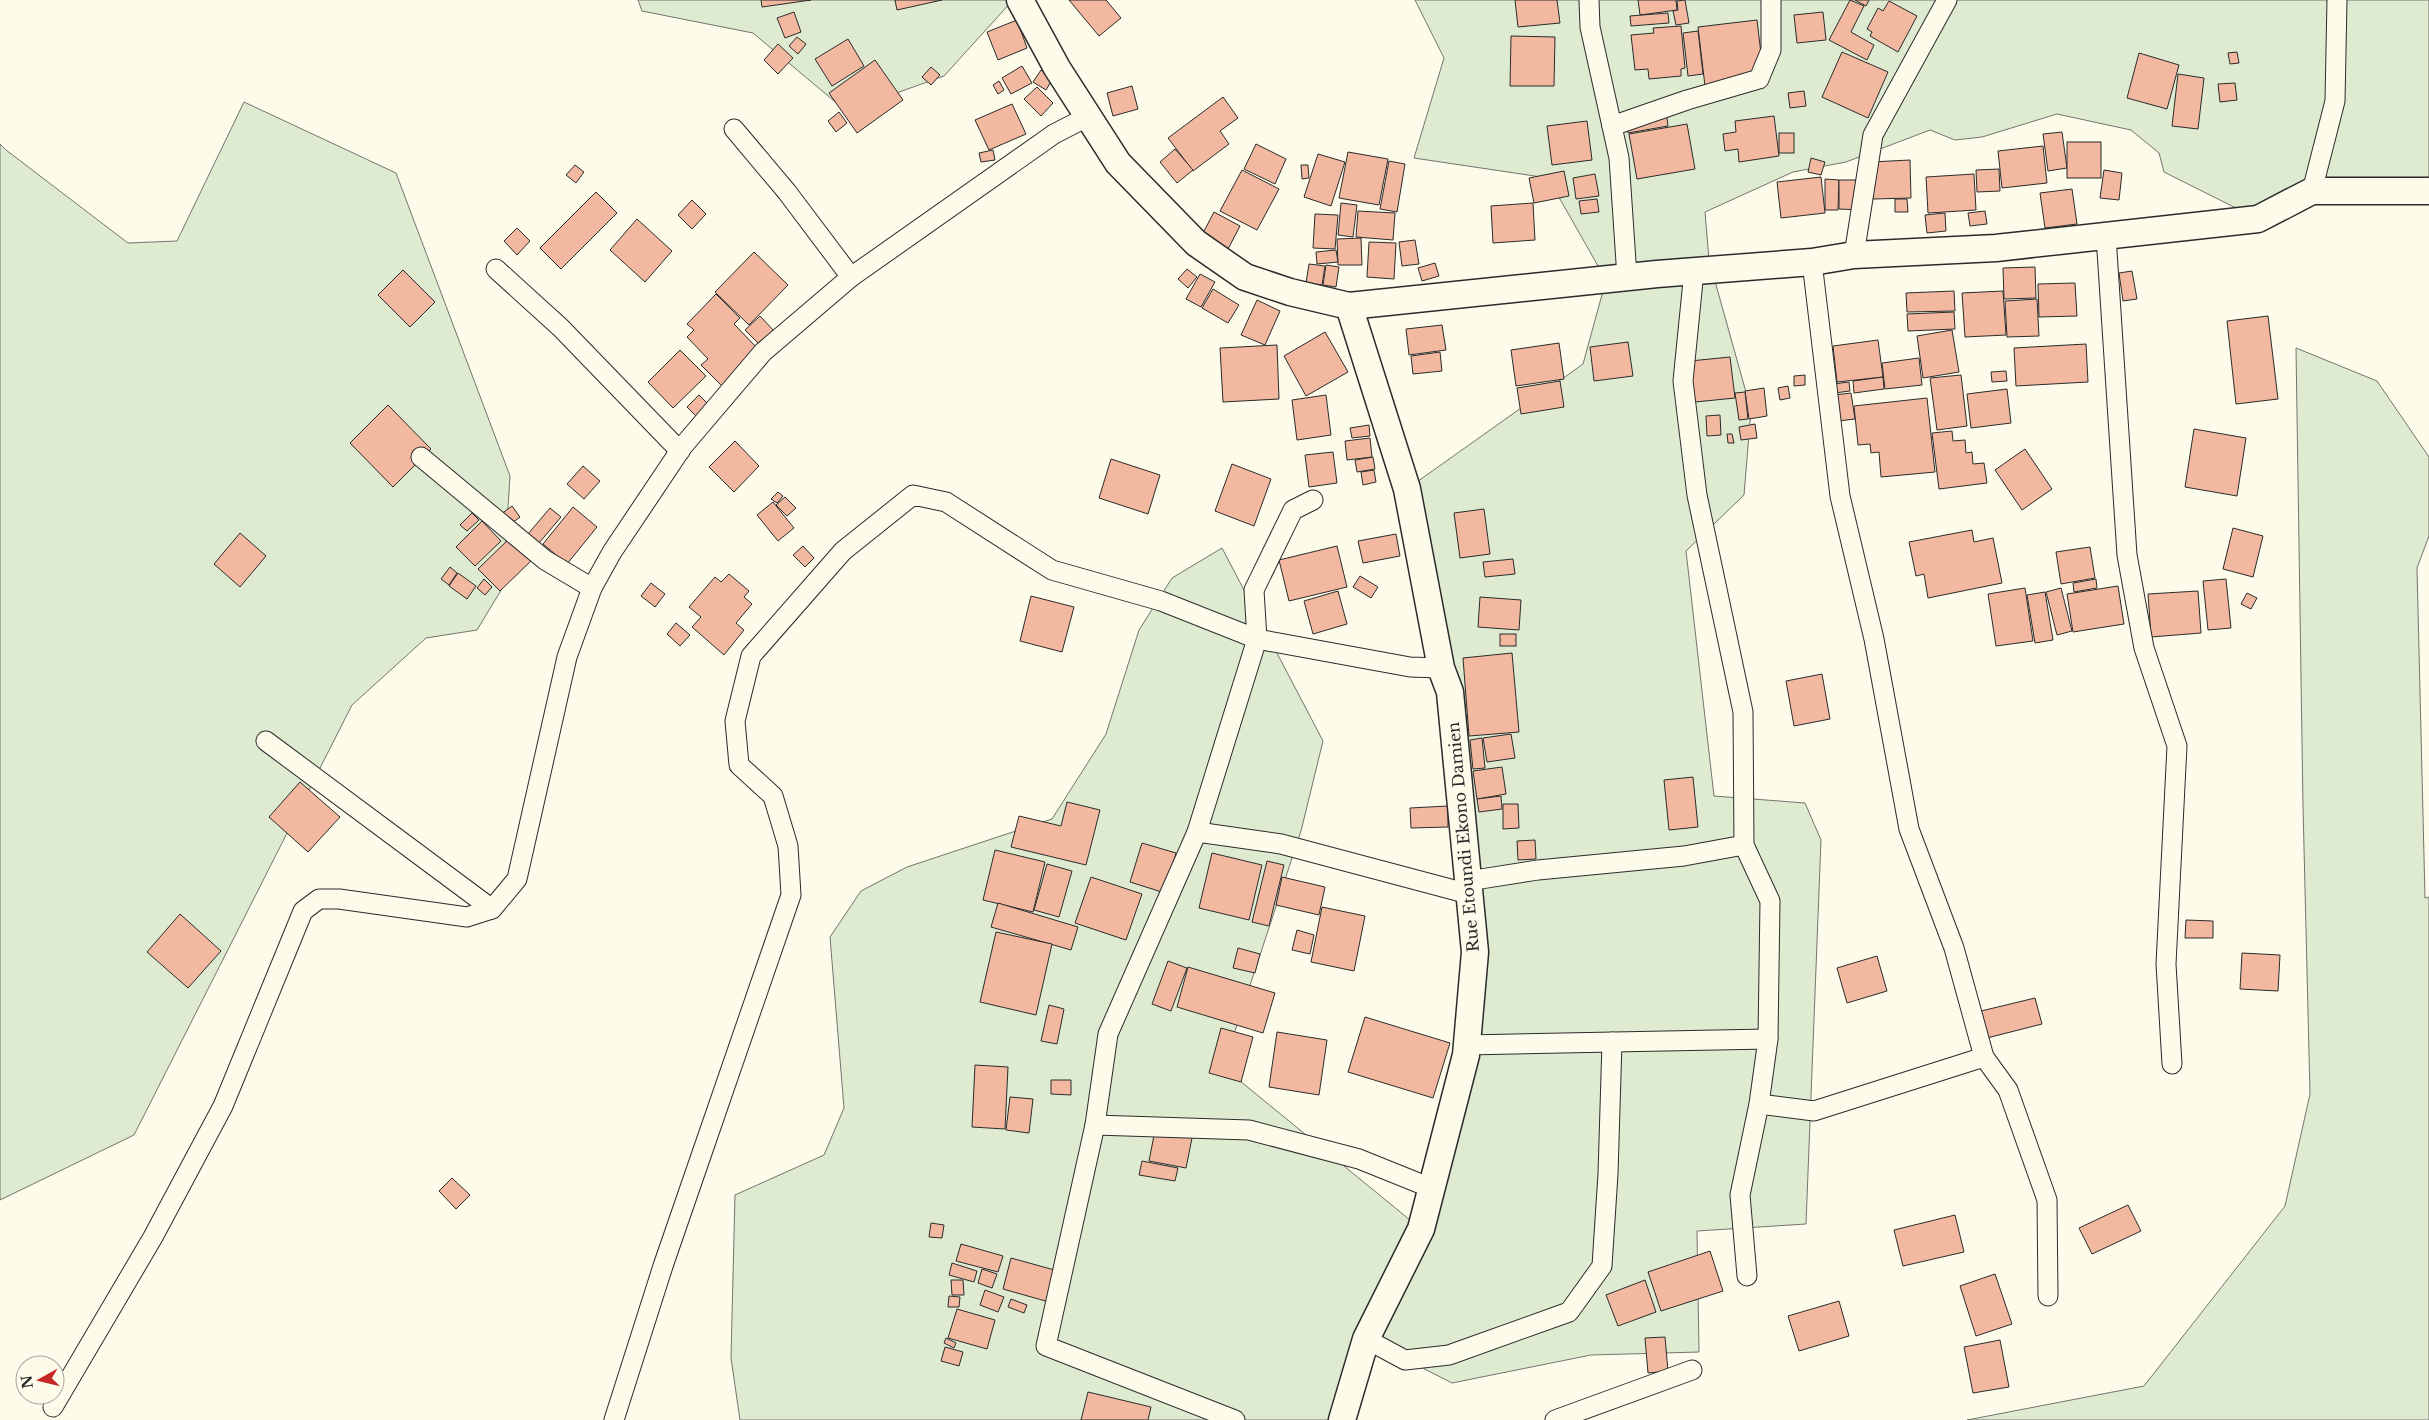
<svg xmlns="http://www.w3.org/2000/svg" width="2429" height="1420" viewBox="0 0 2429 1420" font-family="'Libre Baskerville',serif">
<rect width="100%" height="100%" fill="#fdfbea"/>
<g fill="#deebd1" stroke="#74746e">
<path d="M638 0H1013L944 76 846 111 753 33 642 11Z"/>
<path d="M1415 0H2429V191H2312L2258 219 2164 172 2159 153 2131 130 2057 114 1982 137 1955 140 1930 130 1846 162 1793 172 1705 212 1709 260 1751 410 1744 495 1686 551 1714 796 1805 803 1821 840 1806 1224 1697 1231 1699 1352 1591 1355 1452 1383 1366 1339 1348 1420H740L731 1358 735 1195 824 1155 844 1108 830 937 861 891 907 867 1052 819 1106 734 1139 630 1172 578 1222 548 1323 741 1301 831 1223 1067 1421 1229 1475 952 1407 489 1583 364 1606 280 1548 178 1414 158 1444 58Z"/>
<path d="M244 102 396 173 510 476 503 587 477 630 426 638 352 705 134 1135 0 1200V144L6 150 128 243 177 241Z"/>
<path d="M2296 348 2377 381 2429 457V536L2417 568 2425 898 2429 897V1420H1967L2144 1386 2285 1206 2310 1094 2303 806Z"/>
</g>
<g fill="#f2b8a0" stroke="#2b2b2b">
<path d="M761 0H811L762 7Z"/>
<path d="M895 0H942L897 10Z"/>
<path d="M1069 0H1106L1121 18 1099 36Z"/>
<path d="M1515 0H1557L1560 23 1518 27Z"/>
<path d="M1638 0H1676L1677 10 1640 15Z"/>
<path d="M1685 0 1689 23 1676 25 1673 11 1678 10 1677 1Z"/>
<path d="M1850 0 1864 6 1851 32 1874 45 1867 60 1829 40Z"/>
<path d="M1855 0H1869L1866 6Z"/>
<path d="M1889 1 1917 16 1898 52 1870 36 1872 32 1867 29 1878 8 1883 11Z"/>
<path d="M794 12 801 32 785 38 777 18Z"/>
<path d="M1823 12 1826 40 1797 43 1794 15Z"/>
<path d="M1668 13 1669 23 1631 26 1630 16Z"/>
<path d="M1017 20 1027 48 998 60 987 32Z"/>
<path d="M1757 20 1764 79 1705 86 1698 27Z"/>
<path d="M1681 26 1685 68 1681 69V76L1649 79 1648 69 1635 70 1631 35 1654 33 1653 28Z"/>
<path d="M1698 31 1703 74 1688 76 1683 33Z"/>
<path d="M1511 36 1555 37 1554 86H1510Z"/>
<path d="M797 37 806 44 798 54 789 46Z"/>
<path d="M848 39 864 66 832 86 815 59Z"/>
<path d="M778 44 793 58 778 74 764 60Z"/>
<path d="M1842 52 1888 72 1868 118 1822 97Z"/>
<path d="M2237 52 2239 63 2230 64 2228 53Z"/>
<path d="M2139 53 2179 65 2167 109 2127 98Z"/>
<path d="M875 60 903 100 857 133 829 93Z"/>
<path d="M1022 66 1032 83 1011 94 1002 78Z"/>
<path d="M931 67 940 75 931 85 922 77Z"/>
<path d="M1041 70 1053 78 1046 90 1033 82Z"/>
<path d="M2178 74 2204 78 2198 129 2172 126Z"/>
<path d="M999 81 1004 90 998 94 993 85Z"/>
<path d="M2235 83 2237 100 2220 102 2218 84Z"/>
<path d="M1132 86 1138 109 1113 116 1107 93Z"/>
<path d="M1037 87 1053 103 1041 116 1024 99Z"/>
<path d="M1804 91 1806 106 1790 108 1788 93Z"/>
<path d="M1223 97 1238 118 1220 131 1229 144 1193 171 1168 138Z"/>
<path d="M1012 104 1026 134 989 150 975 120Z"/>
<path d="M1666 110 1668 126 1628 133 1626 116Z"/>
<path d="M839 112 847 123 836 132 828 121Z"/>
<path d="M1774 116 1779 156 1739 162 1738 149 1725 151 1723 134 1736 132 1735 121Z"/>
<path d="M1587 121 1592 160 1552 165 1547 126Z"/>
<path d="M1687 124 1695 169 1637 179 1629 134Z"/>
<path d="M2062 132 2067 168 2048 171 2043 134Z"/>
<rect x="1779" y="133" width="15" height="20"/>
<rect x="2067" y="142" width="34" height="36"/>
<path d="M1256 144 1286 159 1275 184 1244 169Z"/>
<path d="M2043 146 2047 183 2002 188 1998 151Z"/>
<path d="M1175 149 1193 170 1177 183 1160 162Z"/>
<path d="M993 150 995 160 981 162 979 153Z"/>
<path d="M1348 152 1388 159 1379 205 1339 198Z"/>
<path d="M1318 154 1345 162 1331 206 1304 197Z"/>
<path d="M1811 158 1825 162 1821 175 1808 172Z"/>
<path d="M1910 160 1911 198 1873 199 1871 162Z"/>
<path d="M1389 161 1405 164 1397 212 1380 209Z"/>
<path d="M575 165 584 172 576 183 566 175Z"/>
<path d="M1301 165H1308L1309 178 1302 179Z"/>
<path d="M1999 169 2000 191 1977 192 1976 170Z"/>
<path d="M1242 170 1279 189 1257 230 1220 211Z"/>
<path d="M2104 170 2122 173 2119 200 2100 198Z"/>
<path d="M1564 171 1569 196 1534 203 1529 178Z"/>
<path d="M1595 174 1599 196 1576 199 1573 178Z"/>
<path d="M1974 174 1976 210 1928 213 1926 177Z"/>
<path d="M1821 177 1825 213 1781 218 1777 182Z"/>
<path d="M1825 179 1839 180 1838 210H1825Z"/>
<path d="M1839 180H1861V210L1839 209Z"/>
<path d="M2072 189 2077 224 2045 228 2040 193Z"/>
<path d="M596 192 617 213 561 269 540 248Z"/>
<path d="M1597 199 1599 212 1581 214 1579 201Z"/>
<path d="M1895 199H1907L1908 212H1895Z"/>
<path d="M692 200 706 214 692 229 678 215Z"/>
<path d="M1341 203 1357 205 1353 237 1338 235Z"/>
<path d="M1533 203 1535 240 1493 243 1491 206Z"/>
<path d="M1358 211 1395 213 1393 240 1356 237Z"/>
<path d="M1985 211 1987 224 1970 226 1968 213Z"/>
<path d="M1214 212 1240 226 1228 249 1202 235Z"/>
<path d="M1945 213 1946 231 1927 233 1925 215Z"/>
<path d="M1315 214 1338 215 1335 249 1313 248Z"/>
<path d="M637 219 672 251 645 282 610 250Z"/>
<path d="M517 228 530 241 517 255 504 241Z"/>
<path d="M1361 238 1362 265H1338L1337 239Z"/>
<path d="M1415 240 1419 264 1402 266 1399 242Z"/>
<path d="M1369 242 1396 243 1394 279 1367 277Z"/>
<path d="M1336 250 1338 262 1317 264 1316 252Z"/>
<path d="M754 252 788 285 749 325 715 292Z"/>
<path d="M1435 263 1439 276 1422 281 1418 268Z"/>
<path d="M1309 264 1325 266 1322 285 1306 283Z"/>
<path d="M1326 265 1339 267 1336 287 1323 285Z"/>
<path d="M2035 267 2036 298 2004 299 2003 268Z"/>
<path d="M1187 269 1197 277 1188 288 1178 279Z"/>
<path d="M403 270 435 302 410 327 378 295Z"/>
<path d="M2132 271 2137 299 2123 301 2119 273Z"/>
<path d="M1200 274 1215 282 1201 307 1186 299Z"/>
<path d="M2075 283 2077 316 2039 317 2038 284Z"/>
<path d="M1213 289 1239 305 1228 323 1202 308Z"/>
<path d="M1954 291 1955 311 1907 312 1906 293Z"/>
<path d="M2003 291 2006 335 1965 337 1962 293Z"/>
<path d="M716 294 740 318 734 324 759 350 723 387 701 365 708 359 687 337 694 330 687 324Z"/>
<path d="M2037 299 2039 336 2007 337 2005 301Z"/>
<path d="M1257 300 1280 311 1265 345 1241 335Z"/>
<path d="M1954 312 1955 329 1908 331 1907 314Z"/>
<path d="M760 316 775 332 761 346 745 330Z"/>
<path d="M2268 316 2278 399 2236 404 2227 321Z"/>
<path d="M1442 325 1446 350 1409 355 1406 329Z"/>
<path d="M1952 330 1959 372 1923 378 1917 336Z"/>
<path d="M1325 332 1348 372 1306 396 1284 356Z"/>
<path d="M1878 340 1883 377 1837 382 1833 346Z"/>
<path d="M1628 342 1633 376 1594 381 1590 347Z"/>
<path d="M1559 343 1564 379 1516 386 1511 350Z"/>
<path d="M2086 344 2088 382 2016 386 2014 348Z"/>
<path d="M1277 345 1279 399 1223 402 1220 348Z"/>
<path d="M680 350 706 376 673 408 648 382Z"/>
<path d="M1440 352 1442 371 1413 374 1411 356Z"/>
<path d="M1730 357 1735 398 1695 402 1690 361Z"/>
<path d="M1919 358 1922 385 1885 389 1882 363Z"/>
<path d="M2006 371 2007 381 1992 382 1991 372Z"/>
<path d="M1805 375V385L1794 386V376Z"/>
<path d="M1961 375 1967 426 1937 430 1930 378Z"/>
<path d="M1883 377 1884 389 1854 393 1853 381Z"/>
<path d="M1560 381 1564 407 1521 414 1517 388Z"/>
<path d="M1849 382 1850 391 1834 393 1833 384Z"/>
<path d="M1788 386 1790 398 1780 400 1778 388Z"/>
<path d="M1764 388 1767 416 1749 419 1745 391Z"/>
<path d="M2007 389 2011 423 1971 428 1967 394Z"/>
<path d="M1745 392 1748 419 1739 420 1735 393Z"/>
<path d="M1851 393 1855 419 1838 421 1834 395Z"/>
<path d="M699 395 713 409 701 421 687 407Z"/>
<path d="M1326 395 1331 435 1297 440 1292 400Z"/>
<path d="M1927 398 1935 472 1881 477 1879 452 1871 453 1870 444 1858 445 1854 406Z"/>
<path d="M388 405 431 449 393 487 350 443Z"/>
<path d="M1720 415 1721 435 1707 436 1706 416Z"/>
<path d="M1755 424 1757 438 1741 440 1739 427Z"/>
<path d="M1369 425 1370 436 1352 438 1350 428Z"/>
<path d="M2194 429 2246 438 2237 496 2185 487Z"/>
<path d="M1952 431 1953 441 1965 440 1966 453 1972 452 1973 464 1984 463 1987 483 1939 489 1932 433Z"/>
<path d="M1727 434H1732L1734 443H1728Z"/>
<path d="M1370 438 1372 457 1347 460 1345 441Z"/>
<path d="M735 441 759 466 734 492 709 467Z"/>
<path d="M2025 449 2052 489 2022 510 1995 470Z"/>
<path d="M1333 452 1337 483 1309 487 1305 455Z"/>
<path d="M1373 457 1375 469 1357 472 1355 460Z"/>
<path d="M1111 459 1160 475 1148 514 1099 498Z"/>
<path d="M1232 464 1271 479 1254 526 1215 511Z"/>
<path d="M583 466 600 481 584 499 567 484Z"/>
<path d="M1374 470 1376 482 1363 485 1361 472Z"/>
<path d="M778 492 783 496 777 503 771 499Z"/>
<path d="M785 497 796 508 787 516 776 505Z"/>
<path d="M773 502 794 528 778 541 757 515Z"/>
<path d="M512 506 520 517 508 526 500 515Z"/>
<path d="M573 507 597 527 567 564 543 544Z"/>
<path d="M550 508 561 517 539 543 528 534Z"/>
<path d="M1484 509 1490 554 1460 558 1454 513Z"/>
<path d="M472 513 479 520 467 531 460 525Z"/>
<path d="M482 521 501 541 475 566 456 547Z"/>
<path d="M2233 528 2263 536 2253 577 2223 569Z"/>
<path d="M1972 530 1974 542 1993 538 2002 583 1928 598 1924 574 1916 576 1909 542Z"/>
<path d="M240 533 266 556 240 587 214 564Z"/>
<path d="M1396 534 1400 556 1363 563 1358 541Z"/>
<path d="M512 536 534 558 500 591 478 569Z"/>
<path d="M803 546 814 558 805 567 793 555Z"/>
<path d="M1337 546 1347 587 1289 601 1279 560Z"/>
<path d="M2090 547 2095 578 2061 584 2056 552Z"/>
<path d="M1513 559 1515 574 1485 577 1483 562Z"/>
<path d="M450 567 457 573 449 585 441 579Z"/>
<path d="M458 573 476 586 467 599 449 586Z"/>
<path d="M729 574 749 591 744 597 752 604 736 623 744 630 724 655 692 627 701 617 689 607 715 577 721 582Z"/>
<path d="M1360 576 1378 587 1371 598 1353 587Z"/>
<path d="M484 579 492 587 485 595 477 588Z"/>
<path d="M2096 579 2097 588 2074 592 2073 583Z"/>
<path d="M2226 579 2231 628 2208 630 2203 581Z"/>
<path d="M651 583 665 594 655 607 641 596Z"/>
<path d="M2118 586 2124 624 2073 632 2067 594Z"/>
<path d="M2025 588 2033 641 1996 646 1988 594Z"/>
<path d="M2061 588 2072 631 2057 635 2046 592Z"/>
<path d="M1338 591 1347 624 1313 634 1304 601Z"/>
<path d="M2198 591 2201 633 2151 637 2148 594Z"/>
<path d="M2045 592 2053 640 2035 643 2027 595Z"/>
<path d="M2247 593 2257 598 2251 609 2241 604Z"/>
<path d="M1031 596 1074 607 1062 652 1020 641Z"/>
<path d="M1480 597 1521 600 1519 630 1478 627Z"/>
<path d="M676 623 690 635 680 646 667 634Z"/>
<rect x="1500" y="634" width="16" height="12"/>
<path d="M1512 653 1519 732 1469 736 1463 658Z"/>
<path d="M1822 674 1830 719 1794 726 1786 681Z"/>
<path d="M1511 734 1515 758 1487 762 1483 738Z"/>
<path d="M1482 738 1485 768 1473 769 1470 740Z"/>
<path d="M1502 767 1506 794 1477 799 1473 771Z"/>
<path d="M1693 777 1698 827 1669 830 1664 780Z"/>
<path d="M300 782 340 817 308 852 269 817Z"/>
<path d="M1501 796 1502 809 1479 812 1477 799Z"/>
<path d="M1067 802 1100 810 1086 865 1011 847 1019 816 1061 826Z"/>
<path d="M1503 804H1518L1519 828 1503 829Z"/>
<path d="M1448 806V827L1411 828 1410 808Z"/>
<path d="M1535 840 1536 859 1518 860 1517 841Z"/>
<path d="M1142 843 1176 853 1165 893 1130 882Z"/>
<path d="M995 850 1045 862 1033 912 983 900Z"/>
<path d="M1212 853 1262 865 1249 920 1199 908Z"/>
<path d="M1267 861 1284 865 1269 926 1252 922Z"/>
<path d="M1047 864 1072 871 1059 917 1034 910Z"/>
<path d="M1091 877 1142 894 1126 940 1075 923Z"/>
<path d="M1282 877 1325 887 1319 915 1276 905Z"/>
<path d="M998 903 1078 927 1071 950 991 927Z"/>
<path d="M1322 907 1365 916 1354 971 1311 962Z"/>
<path d="M180 914 221 951 188 988 147 952Z"/>
<path d="M2186 920 2213 921V938H2185Z"/>
<path d="M1297 930 1314 935 1310 954 1292 950Z"/>
<path d="M996 932 1052 944 1036 1015 980 1002Z"/>
<path d="M1238 948 1260 954 1255 973 1233 968Z"/>
<path d="M2242 953 2280 955 2278 991 2240 989Z"/>
<path d="M1877 956 1887 991 1847 1003 1837 968Z"/>
<path d="M1168 961 1187 968 1171 1011 1152 1004Z"/>
<path d="M1188 967 1275 993 1263 1033 1177 1007Z"/>
<path d="M2035 998 2042 1024 1983 1039 1977 1012Z"/>
<path d="M1049 1005 1064 1009 1057 1044 1041 1041Z"/>
<path d="M1365 1017 1450 1043 1433 1098 1348 1072Z"/>
<path d="M1221 1028 1253 1037 1241 1082 1209 1073Z"/>
<path d="M1277 1032 1327 1040 1319 1095 1269 1087Z"/>
<path d="M975 1065 1008 1067 1005 1129 972 1127Z"/>
<path d="M1051 1080H1071V1095L1051 1094Z"/>
<path d="M1010 1097 1033 1099 1029 1133 1006 1130Z"/>
<path d="M1157 1120 1194 1128 1186 1168 1149 1161Z"/>
<path d="M1142 1161 1178 1168 1175 1181 1139 1175Z"/>
<path d="M452 1178 470 1195 456 1209 439 1191Z"/>
<path d="M2128 1205 2141 1231 2092 1254 2079 1228Z"/>
<path d="M1955 1215 1964 1252 1903 1266 1894 1230Z"/>
<path d="M931 1223 944 1225 942 1238 929 1237Z"/>
<path d="M961 1244 1003 1256 998 1272 956 1261Z"/>
<path d="M1710 1251 1723 1291 1661 1311 1648 1272Z"/>
<path d="M1011 1258 1058 1271 1049 1302 1003 1289Z"/>
<path d="M952 1263 977 1271 974 1282 949 1275Z"/>
<path d="M982 1269 997 1274 992 1288 978 1283Z"/>
<path d="M1995 1274 2012 1324 1976 1336 1960 1286Z"/>
<path d="M951 1280H963L964 1295H952Z"/>
<path d="M1645 1280 1656 1312 1618 1326 1606 1295Z"/>
<path d="M985 1290 1004 1297 998 1312 980 1305Z"/>
<path d="M949 1296 960 1297 959 1307H948Z"/>
<path d="M1011 1299 1027 1305 1024 1313 1008 1307Z"/>
<path d="M1839 1301 1849 1336 1799 1351 1788 1316Z"/>
<path d="M957 1309 995 1320 987 1349 948 1338Z"/>
<path d="M1665 1337 1668 1371 1648 1373 1645 1338Z"/>
<path d="M946 1338 956 1343 954 1348 944 1343Z"/>
<path d="M2000 1340 2009 1387 1973 1393 1964 1347Z"/>
<path d="M945 1347 963 1352 959 1366 941 1361Z"/>
<path d="M1088 1392 1151 1407 1148 1420H1081Z"/>
</g>
<g fill="none" stroke-linecap="round" stroke-linejoin="round">
<g stroke="#2b2b2b" stroke-width="21">
<g id="street">
<path d="M1589 0 1590 27 1619 158 1627 277"/>
<path d="M1612 126 1687 100 1759 79 1771 50V0"/>
<path d="M734 129 787 192 851 277"/>
<path d="M2312 191 2335 101 2337 0"/>
<path d="M2106 236 2127 555 2144 648 2177 746 2166 964 2172 1064"/>
<path d="M1854 255 1873 135 1947 0"/>
<path d="M1812 262 1840 496 1874 639 1909 829 1954 948 1984 1057 2008 1090 2047 1200 2048 1296"/>
<path d="M496 269 561 328 680 451"/>
<path d="M1694 271 1683 381 1697 495 1743 712 1744 845 1770 901 1768 1039 1759 1104 1740 1195 1747 1276"/>
<path d="M421 457 545 560 592 588"/>
<path d="M266 741 492 909"/>
<path d="M1197 832 1281 844 1469 894"/>
<path d="M1468 881 1538 870 1684 856 1744 845"/>
<path d="M1467 1045 1768 1039"/>
<path d="M1759 1104 1814 1111 1984 1057"/>
<path d="M1095 1125 1249 1130 1359 1159 1431 1188"/>
<path d="M1366 1339 1405 1360 1449 1355 1569 1312 1602 1266 1608 1174 1612 1042"/>
<path d="M53 1407 153 1237 223 1106 303 911 319 899H339L467 917 492 909 517 879 567 657 592 588 612 552 683 446 763 352 851 277 1054 134 1087 117"/>
<path d="M614 1420 663 1266 791 895 788 846 773 796 739 765 735 721 751 656 843 551 913 495 946 502 1052 570 1161 601 1257 639 1254 590 1293 510 1313 500"/>
<path d="M1235 1420 1046 1346 1095 1125 1108 1034 1197 832 1257 639 1410 667 1441 668"/>
<path d="M1555 1420 1692 1370"/>
</g>
</g>
<g stroke="#2b2b2b" stroke-width="29">
<g id="secondary">
<path d="M1020 0 1057 68 1118 163 1196 243 1245 277 1290 292 1349 306 1657 274 1812 262 1854 255 1996 248 2258 219 2312 191H2429"/>
<path d="M1342 1420 1366 1339 1421 1229 1466 1055 1475 952 1450 692 1441 668 1407 489 1349 306"/>
</g>
</g>
<use href="#street" stroke="#fdfbea" stroke-width="19"/>
<use href="#secondary" stroke="#fdfbea" stroke-width="26"/>
</g>
<g text-anchor="middle" dominant-baseline="central" stroke-width="4" stroke-linejoin="round" paint-order="stroke">
<g font-size="16" fill="#2b2b2b" stroke="#fdfbea">
<text transform="translate(1463 837) rotate(-95)">Rue Etoundi Ekono Damien</text>
</g>
</g>
<g transform="translate(40 1380) rotate(262)"><circle r="24" fill="#fdfbea" stroke="#a9a89e"/>
<path d="M0-4L9 19L0 12L-9 19Z" fill="#c62828"/>
<text y="-8" font-size="14" font-weight="bold" text-anchor="middle" fill="#2b2b2b">N</text>
</g>
</svg>
